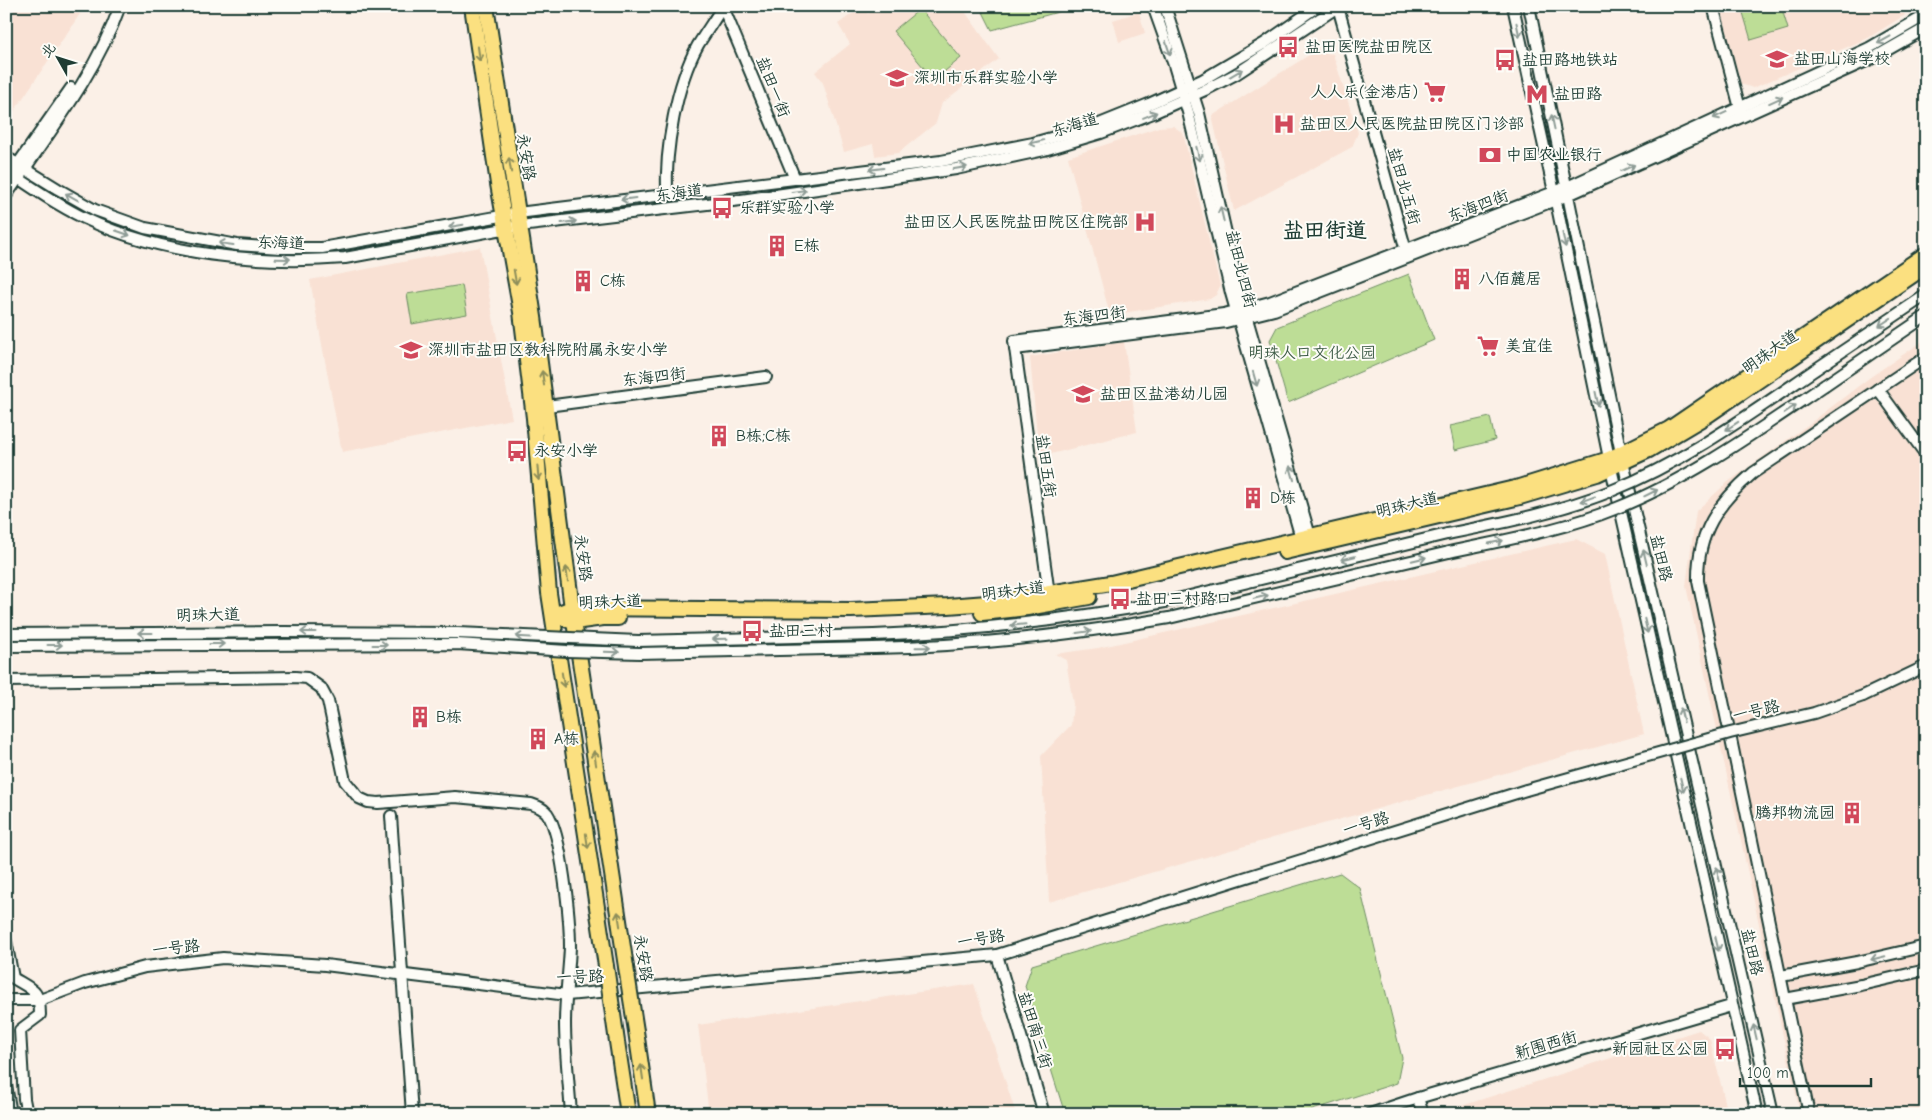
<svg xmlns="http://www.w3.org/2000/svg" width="1932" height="1120" viewBox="0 0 1932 1120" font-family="'Comic Neue','LXGW WenKai TC',sans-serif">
<rect width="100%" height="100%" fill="#fbf0e7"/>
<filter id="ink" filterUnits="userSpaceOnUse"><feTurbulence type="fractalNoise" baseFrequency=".02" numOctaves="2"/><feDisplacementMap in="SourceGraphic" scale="10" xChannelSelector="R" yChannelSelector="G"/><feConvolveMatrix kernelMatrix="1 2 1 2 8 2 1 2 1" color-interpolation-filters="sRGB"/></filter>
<g filter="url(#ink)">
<g fill="#f9e1d4">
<path d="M6 6H82V11L6 123Z"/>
<path d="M863 6 868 14 877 6H961L999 59 942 103 936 123 898 153 875 156 873 144 844 152 823 83 815 72 850 44 838 24Z"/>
<path d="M1720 6H1902L1905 15 1868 38 1753 88 1741 84Z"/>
<path d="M1139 12 1145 33 1119 42 1113 20Z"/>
<path d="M1314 52 1333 54 1358 133 1352 147 1234 211 1212 116Z"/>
<path d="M1173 126 1183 133 1220 286 1216 295 1210 299 1110 315 1068 157 1159 127Z"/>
<path d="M480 247 512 419 342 452 310 280Z"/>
<path d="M1926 339V1114H1800L1686 586 1696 511 1728 482 1813 421 1869 378Z"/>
<path d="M1124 342 1137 432 1039 457 1030 357Z"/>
<path d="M1576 539 1605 554 1644 734 1234 849 1049 902 1041 756 1071 725 1073 704 1066 660 1055 654 1098 648Z"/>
<path d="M974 984 1016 1114H709L698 1025Z"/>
<path d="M1699 1030 1710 1039 1728 1114H1459L1458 1107Z"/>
</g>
<g fill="#bddd96" stroke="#6e8d65">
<path d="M980 6H1080L992 30Z"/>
<path d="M1741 6H1781L1788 29 1751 40Z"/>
<path d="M920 9 961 58 934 80 893 31Z"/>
<path d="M1409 274 1434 340 1288 403 1270 340 1277 327Z"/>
<path d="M462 285 467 314 412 324 407 294Z"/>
<path d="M1490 417 1495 440 1455 450 1450 426Z"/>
<path d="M1340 873 1360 888 1402 1058 1397 1083 1300 1114H1065L1025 986 1032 965Z"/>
</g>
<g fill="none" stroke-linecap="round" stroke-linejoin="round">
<g stroke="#1f3d34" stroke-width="14">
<g id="minor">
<path d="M1153 6 1174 65 1188 112 1231 293 1301 538"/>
<path d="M1165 6 1199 113 1239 291 1310 536"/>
<path d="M1513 6 1554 192 1611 468 1757 1114"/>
<path d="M1529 6 1621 453 1773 1114"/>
<path d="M1713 6 1741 112"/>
<path d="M723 7 795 179"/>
<path d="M1338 7 1407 254"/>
<path d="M6 157 58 189 95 210 145 228 237 245 280 248H322L518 213 941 161 1033 143 1097 125 1149 104 1202 80 1265 43 1318 6"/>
<path d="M6 170C31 187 57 205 84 218 161 255 261 265 345 258L520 226 741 200 956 169 1044 150 1101 133 1153 113 1205 90 1236 74 1339 6"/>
<path d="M6 181 71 88"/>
<path d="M667 194C665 150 676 84 698 45 706 32 715 19 723 6"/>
<path d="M6 196C47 135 95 76 120 6"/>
<path d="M1015 349 1226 322 1274 310 1568 195 1875 57 1926 28"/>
<path d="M1816 369 1926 295"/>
<path d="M1825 385 1926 316"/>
<path d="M1878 389 1926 455"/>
<path d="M547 406 766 377"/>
<path d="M1049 594 1014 341 1224 314 1270 302 1567 187 1869 48 1926 15"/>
<path d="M874 635C972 631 1068 620 1165 602L1447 534"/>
<path d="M874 648C973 646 1071 635 1169 618L1449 552"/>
<path d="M6 681 295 677 307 678 321 688 328 701 345 781 359 798 368 802 378 803 455 797 531 804C537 806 543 808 547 813 562 834 570 920 570 947 569 972 565 997 565 1023 565 1053 569 1084 571 1114"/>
<path d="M1863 696 1926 666"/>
<path d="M391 816 412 1114"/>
<path d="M6 941 13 978C33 990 40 990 40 1015L20 1030 24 1099 27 1114"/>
<path d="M997 955 1044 1114"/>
<path d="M1781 976 1857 962 1926 946"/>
<path d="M1785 999 1861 985 1926 970"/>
<path d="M6 1000H40L85 983 145 967 223 958 325 965 567 995 997 955 1526 790"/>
<path d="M6 1085 11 1114"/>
<path d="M1418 1098 1423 1114"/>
<path d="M1370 1114 1418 1098 1731 1006"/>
<path d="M1809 1114 1698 581C1697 533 1718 503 1753 473L1926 357"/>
</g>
</g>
<g stroke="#1f3d34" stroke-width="18">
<g id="major">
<path d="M472 6 498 184 521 312 534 418 549 593 606 966"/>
<path d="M486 6 534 317 572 608 626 967"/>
<path d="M1285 552 1520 497 1597 474 1649 450 1708 415 1926 266"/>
<path d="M982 613 1027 608 1089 597"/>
<path d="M553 615 572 608 851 610 948 606 987 603 1111 583 1519 487 1609 459 1669 429 1926 254"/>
<path d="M553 615 574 622 603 618H618"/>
<path d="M636 1031 648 1114"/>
<path d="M616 1035 628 1114"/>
</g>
</g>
<use href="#minor" stroke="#fdfcf7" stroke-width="10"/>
<use href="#major" stroke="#fbe080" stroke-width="14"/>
<g stroke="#1f3d34" stroke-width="14" stroke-linecap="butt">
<g id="minor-bridge">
<path d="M1447 534C1502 523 1559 512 1611 491 1686 461 1750 414 1816 369"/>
<path d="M1449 552C1505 540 1563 530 1617 508 1692 478 1758 430 1825 385"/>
<path d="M6 634 282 632 458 633 638 641 874 635"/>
<path d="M6 646 457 644 567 651 639 653 874 648"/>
<path d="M1526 790 1730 733 1814 713 1863 696"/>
</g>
</g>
<g stroke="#1f3d34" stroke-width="18" stroke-linecap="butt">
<g id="major-bridge">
<path d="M606 966 616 1035"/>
<path d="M626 967 636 1031"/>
</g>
</g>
<use href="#minor-bridge" stroke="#fdfcf7" stroke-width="10"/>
<use href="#major-bridge" stroke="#fbe080" stroke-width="14"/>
</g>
<defs><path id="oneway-shaft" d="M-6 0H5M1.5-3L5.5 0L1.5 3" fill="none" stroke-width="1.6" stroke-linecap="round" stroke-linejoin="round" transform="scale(1.25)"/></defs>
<g stroke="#8e9c96">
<use href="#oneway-shaft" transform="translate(1518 30) rotate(78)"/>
<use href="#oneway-shaft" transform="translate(1884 40) rotate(151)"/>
<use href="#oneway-shaft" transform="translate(1168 48) rotate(71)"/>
<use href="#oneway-shaft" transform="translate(1236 73) rotate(-31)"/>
<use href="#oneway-shaft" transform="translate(1776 100) rotate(-24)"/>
<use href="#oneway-shaft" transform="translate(1150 115) rotate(-22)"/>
<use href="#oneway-shaft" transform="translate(1720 115) rotate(155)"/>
<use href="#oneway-shaft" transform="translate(1553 122) rotate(-102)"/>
<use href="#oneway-shaft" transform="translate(1036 142) rotate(166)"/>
<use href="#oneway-shaft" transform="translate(1198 154) rotate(77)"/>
<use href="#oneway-shaft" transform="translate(960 168) rotate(-10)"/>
<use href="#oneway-shaft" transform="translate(1628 168) rotate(-25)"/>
<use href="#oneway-shaft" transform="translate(876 169) rotate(173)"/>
<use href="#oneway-shaft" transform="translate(799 191) rotate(-8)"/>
<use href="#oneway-shaft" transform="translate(72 197) rotate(-151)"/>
<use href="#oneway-shaft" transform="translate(628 199) rotate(173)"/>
<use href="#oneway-shaft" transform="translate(1222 214) rotate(-103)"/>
<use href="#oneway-shaft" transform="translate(569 222) rotate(-7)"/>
<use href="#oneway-shaft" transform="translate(456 226) rotate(170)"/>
<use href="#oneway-shaft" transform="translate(123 233) rotate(19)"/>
<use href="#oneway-shaft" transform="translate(1564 240) rotate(78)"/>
<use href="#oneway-shaft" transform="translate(226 244) rotate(-172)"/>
<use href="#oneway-shaft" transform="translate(283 259) rotate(1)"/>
<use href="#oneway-shaft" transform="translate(1885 322) rotate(146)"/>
<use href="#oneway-shaft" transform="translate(1255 379) rotate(74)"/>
<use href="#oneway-shaft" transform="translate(1597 399) rotate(78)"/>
<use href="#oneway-shaft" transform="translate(1790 409) rotate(-34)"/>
<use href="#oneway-shaft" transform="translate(1732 426) rotate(147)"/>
<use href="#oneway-shaft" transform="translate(1292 473) rotate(-106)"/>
<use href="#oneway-shaft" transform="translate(1651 493) rotate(-26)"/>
<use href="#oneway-shaft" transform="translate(1588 499) rotate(160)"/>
<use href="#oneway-shaft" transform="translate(1496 542) rotate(-12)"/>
<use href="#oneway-shaft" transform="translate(1645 557) rotate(-103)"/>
<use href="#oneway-shaft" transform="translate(1348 558) rotate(166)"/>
<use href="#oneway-shaft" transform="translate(1419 559) rotate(-13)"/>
<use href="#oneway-shaft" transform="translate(1261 597) rotate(-13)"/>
<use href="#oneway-shaft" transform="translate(1018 625) rotate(175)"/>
<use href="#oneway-shaft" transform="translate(1646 626) rotate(77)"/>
<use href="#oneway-shaft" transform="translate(308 632) rotate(-180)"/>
<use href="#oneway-shaft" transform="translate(1084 632) rotate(-8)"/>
<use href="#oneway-shaft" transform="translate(145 633) rotate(180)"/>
<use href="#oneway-shaft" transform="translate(523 637) rotate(-177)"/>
<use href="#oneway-shaft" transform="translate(720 639) rotate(179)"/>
<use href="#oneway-shaft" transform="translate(217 644)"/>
<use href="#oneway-shaft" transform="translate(55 645)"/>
<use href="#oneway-shaft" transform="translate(380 645)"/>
<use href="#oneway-shaft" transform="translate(923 647) rotate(-1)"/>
<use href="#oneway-shaft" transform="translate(612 652) rotate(2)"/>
<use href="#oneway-shaft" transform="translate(1682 715) rotate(-103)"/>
<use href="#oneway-shaft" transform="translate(1682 785) rotate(77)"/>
<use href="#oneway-shaft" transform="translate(1718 874) rotate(-103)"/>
<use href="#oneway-shaft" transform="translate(1717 944) rotate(77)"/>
<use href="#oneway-shaft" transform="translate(1878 958) rotate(167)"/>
<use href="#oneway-shaft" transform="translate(1755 1032) rotate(-103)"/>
</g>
<g stroke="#8d8e5a">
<use href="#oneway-shaft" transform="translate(479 54) rotate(82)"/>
<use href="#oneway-shaft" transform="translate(510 165) rotate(-99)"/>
<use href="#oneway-shaft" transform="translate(515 277) rotate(80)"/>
<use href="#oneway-shaft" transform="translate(543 378) rotate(-98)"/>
<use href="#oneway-shaft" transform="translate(538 473) rotate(85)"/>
<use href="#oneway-shaft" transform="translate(567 574) rotate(-97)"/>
<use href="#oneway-shaft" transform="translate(563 680) rotate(81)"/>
<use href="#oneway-shaft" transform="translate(595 758) rotate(-99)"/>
<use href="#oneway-shaft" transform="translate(587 841) rotate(81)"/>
<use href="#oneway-shaft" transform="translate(619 919) rotate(-99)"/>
<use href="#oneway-shaft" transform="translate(642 1072) rotate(-98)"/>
</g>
</g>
<defs>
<g id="bus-bare" transform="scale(1.725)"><path d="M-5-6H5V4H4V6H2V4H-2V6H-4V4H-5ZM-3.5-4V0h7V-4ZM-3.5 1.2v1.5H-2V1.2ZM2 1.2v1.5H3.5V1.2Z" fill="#d1495b" stroke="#fdfcf7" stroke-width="2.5" paint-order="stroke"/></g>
<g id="school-bare" transform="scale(1.725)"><path d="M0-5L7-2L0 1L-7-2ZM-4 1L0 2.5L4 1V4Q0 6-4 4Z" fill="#d1495b" stroke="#fdfcf7" stroke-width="2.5" paint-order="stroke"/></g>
<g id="supermarket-bare" transform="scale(1.725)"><path d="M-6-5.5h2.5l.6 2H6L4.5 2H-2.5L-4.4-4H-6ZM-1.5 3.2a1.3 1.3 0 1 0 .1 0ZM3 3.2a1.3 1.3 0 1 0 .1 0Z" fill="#d1495b" stroke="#fdfcf7" stroke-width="2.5" paint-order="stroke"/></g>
<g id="metro-bare" transform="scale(1.725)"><path d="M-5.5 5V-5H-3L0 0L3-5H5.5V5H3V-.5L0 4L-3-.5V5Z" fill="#d1495b" stroke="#fdfcf7" stroke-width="2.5" paint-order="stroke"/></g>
<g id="hospital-bare" transform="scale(1.725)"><path d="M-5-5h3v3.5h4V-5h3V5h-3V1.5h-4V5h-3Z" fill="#d1495b" stroke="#fdfcf7" stroke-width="2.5" paint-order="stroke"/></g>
<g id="bank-bare" transform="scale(1.725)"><path d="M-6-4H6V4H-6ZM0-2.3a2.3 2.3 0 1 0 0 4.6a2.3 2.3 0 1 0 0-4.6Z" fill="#d1495b" stroke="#fdfcf7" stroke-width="2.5" paint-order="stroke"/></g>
<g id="building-bare" transform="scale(1.725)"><path d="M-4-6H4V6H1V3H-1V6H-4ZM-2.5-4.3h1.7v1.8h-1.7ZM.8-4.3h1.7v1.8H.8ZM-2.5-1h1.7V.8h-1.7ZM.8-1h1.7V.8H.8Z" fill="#d1495b" stroke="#fdfcf7" stroke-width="2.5" paint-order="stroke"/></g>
</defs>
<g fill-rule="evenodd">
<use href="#bus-bare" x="1288" y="47"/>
<use href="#school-bare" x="1777" y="59"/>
<use href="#bus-bare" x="1505" y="60"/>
<use href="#school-bare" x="897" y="78"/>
<use href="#supermarket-bare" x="1435" y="92"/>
<use href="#metro-bare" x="1537" y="94"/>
<use href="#hospital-bare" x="1284" y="124"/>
<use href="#bank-bare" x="1490" y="155"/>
<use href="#bus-bare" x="722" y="208"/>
<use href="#hospital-bare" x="1145" y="222"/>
<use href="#building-bare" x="777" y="246"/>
<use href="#building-bare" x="1462" y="279"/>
<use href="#building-bare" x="583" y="281"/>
<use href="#supermarket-bare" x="1488" y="346"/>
<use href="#school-bare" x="411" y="350"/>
<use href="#school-bare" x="1083" y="394"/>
<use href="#building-bare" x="719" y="436"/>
<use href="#bus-bare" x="517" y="451"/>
<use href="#building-bare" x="1253" y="498"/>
<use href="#bus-bare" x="1120" y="599"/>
<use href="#bus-bare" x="752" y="631"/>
<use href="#building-bare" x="420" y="717"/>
<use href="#building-bare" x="538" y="739"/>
<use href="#building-bare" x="1852" y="813"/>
<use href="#bus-bare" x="1725" y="1049"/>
</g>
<g text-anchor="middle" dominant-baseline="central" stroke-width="4" stroke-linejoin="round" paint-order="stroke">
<g font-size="16" fill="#1f3d34" stroke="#fdfcf7" text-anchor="start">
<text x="1305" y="47">盐田医院盐田院区</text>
<text x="1794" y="59">盐田山海学校</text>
<text x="1522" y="60">盐田路地铁站</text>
<text x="914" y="78">深圳市乐群实验小学</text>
<text x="1418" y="92" text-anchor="end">人人乐(金港店)</text>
<text x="1554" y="94">盐田路</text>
<text x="1300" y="124">盐田区人民医院盐田院区门诊部</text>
<text x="1506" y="155">中国农业银行</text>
<text x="739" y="208">乐群实验小学</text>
<text x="1128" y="222" text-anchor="end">盐田区人民医院盐田院区住院部</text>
<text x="794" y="246">E栋</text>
<text x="1478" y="279">八佰麓居</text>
<text x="600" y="281">C栋</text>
<text x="1505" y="346">美宜佳</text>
<text x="428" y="350">深圳市盐田区教科院附属永安小学</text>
<text x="1100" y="394">盐田区盐港幼儿园</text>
<text x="736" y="436">B栋;C栋</text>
<text x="534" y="451">永安小学</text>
<text x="1270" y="498">D栋</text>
<text x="1136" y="599">盐田三村路口</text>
<text x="769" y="631">盐田三村</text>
<text x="436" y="717">B栋</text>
<text x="554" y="739">A栋</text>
<text x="1835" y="813" text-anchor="end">腾邦物流园</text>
<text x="1708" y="1049" text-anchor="end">新园社区公园</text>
</g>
<g font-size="16" fill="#1f3d34" stroke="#fdfcf7">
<text transform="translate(773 87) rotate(68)">盐田一街</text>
<text transform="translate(1075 125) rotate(-17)">东海道</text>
<text transform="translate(526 157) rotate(81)">永安路</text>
<text transform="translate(1404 186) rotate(74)">盐田北五街</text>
<text transform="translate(679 193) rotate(-7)">东海道</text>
<text transform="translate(1478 206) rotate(-21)">东海四街</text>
<text transform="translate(281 243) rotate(2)">东海道</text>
<text transform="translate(1241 269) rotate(76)">盐田北四街</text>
<text transform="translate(1094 316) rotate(-7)">东海四街</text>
<text transform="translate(1770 352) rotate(-35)">明珠大道</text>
<text transform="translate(654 377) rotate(-7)">东海四街</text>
<text transform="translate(1046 466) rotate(82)">盐田五街</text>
<text transform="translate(1407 505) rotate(-13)">明珠大道</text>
<text transform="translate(583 558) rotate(83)">永安路</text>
<text transform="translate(1661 558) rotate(77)">盐田路</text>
<text transform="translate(1013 591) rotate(-7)">明珠大道</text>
<text transform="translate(610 602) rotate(-2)">明珠大道</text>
<text transform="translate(208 615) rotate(-1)">明珠大道</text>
<text transform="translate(1756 711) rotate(-13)">一号路</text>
<text transform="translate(1366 824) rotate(-17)">一号路</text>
<text transform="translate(981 939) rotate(-9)">一号路</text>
<text transform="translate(176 948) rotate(-6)">一号路</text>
<text transform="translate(1752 952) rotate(77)">盐田路</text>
<text transform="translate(643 958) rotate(81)">永安路</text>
<text transform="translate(580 977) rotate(-2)">一号路</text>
<text transform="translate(1035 1030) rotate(73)">盐田南三街</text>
<text transform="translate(1546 1045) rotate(-16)">新围西街</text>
</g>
<g font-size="16" fill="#3f5d48" stroke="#fdfcf7">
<text x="1312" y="353">明珠人口文化公园</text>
</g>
<g font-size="21" font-weight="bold" fill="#1f3d34" stroke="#fdfcf7">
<text x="1325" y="230">盐田街道</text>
</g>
</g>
<rect width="1932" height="1120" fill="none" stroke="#fdfcf7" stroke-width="25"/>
<rect x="12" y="12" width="1907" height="1095" fill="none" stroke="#1f3d34" stroke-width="2" filter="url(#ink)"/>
<g transform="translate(58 58) rotate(309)" stroke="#fdfcf7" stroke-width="4" paint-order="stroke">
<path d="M0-4L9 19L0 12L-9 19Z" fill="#1f3d34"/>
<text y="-8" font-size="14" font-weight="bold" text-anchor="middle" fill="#1f3d34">北</text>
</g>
<path d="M1740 1078v8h131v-8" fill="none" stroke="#1f3d34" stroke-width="2.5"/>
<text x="1747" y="1078" font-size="15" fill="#1f3d34" stroke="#fdfcf7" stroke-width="4" paint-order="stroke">100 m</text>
</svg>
